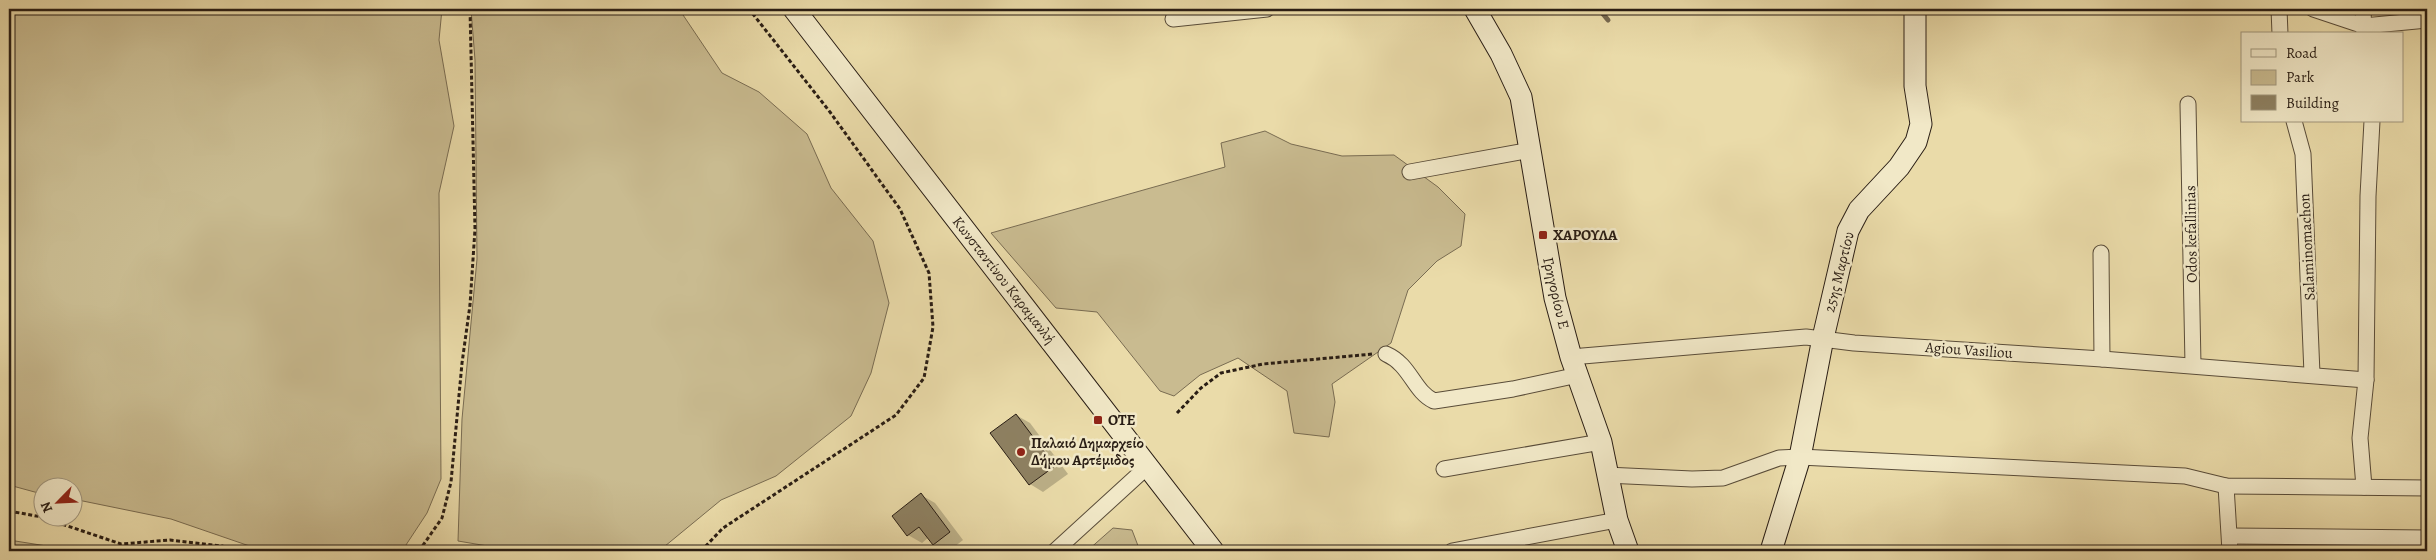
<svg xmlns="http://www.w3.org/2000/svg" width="2436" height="560" viewBox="0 0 2436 560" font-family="Alegreya,serif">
<rect width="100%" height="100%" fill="#eadba9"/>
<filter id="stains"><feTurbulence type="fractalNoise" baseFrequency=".004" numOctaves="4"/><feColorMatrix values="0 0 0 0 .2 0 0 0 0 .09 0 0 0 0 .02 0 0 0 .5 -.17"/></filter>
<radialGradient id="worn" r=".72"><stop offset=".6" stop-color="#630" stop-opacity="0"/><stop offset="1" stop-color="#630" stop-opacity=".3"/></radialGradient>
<g fill="#c9bb90" stroke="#796c52">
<path d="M9 9H442L439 40 454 126 439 193 441 479 427 513 402 551H264L171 519 73 499 72 488H42V494L9 485Z"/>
<path d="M471 9H679L722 73 759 92 807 134 831 188 873 241 889 303 871 373 851 416 776 476 721 500 659 551H517L458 541 462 419 477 259 475 60Z"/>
<path d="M1265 131 1291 144 1342 156 1394 155 1438 187 1465 214 1461 246 1437 261 1408 290 1391 343 1332 384 1335 402 1329 437 1294 433 1287 391 1238 358 1200 375 1174 396 1160 391 1097 312 1056 308 991 233 1225 167 1221 143Z"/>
<path d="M1113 528 1132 530 1140 551H1087Z"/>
<path d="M9 540 78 551H9Z"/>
</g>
<g fill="#0003">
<path d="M1016 415 1030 423 1068 474 1043 492 1030 484Z"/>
<path d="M921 495 935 503 963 540 949 551 934 544 929 537 922 543 908 535Z"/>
</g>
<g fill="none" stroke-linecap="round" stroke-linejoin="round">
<path stroke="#75684f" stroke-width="5" d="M1599 9 1608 20"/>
</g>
<g fill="#8d8061" stroke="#291d14">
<path d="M1016 414 1055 466 1029 485 990 433Z"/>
<path d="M921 493 950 532 933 545 919 527 907 536 892 516Z"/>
</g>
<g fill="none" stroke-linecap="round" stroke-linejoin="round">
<g stroke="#594c39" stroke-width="17">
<g id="street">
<path d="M2279 9 2280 34"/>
<path d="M2313 9 2364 26 2427 20"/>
<path d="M2363 9 2364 34"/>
<path d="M1173 19 1267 9"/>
<path d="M2188 104 2193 365"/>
<path d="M2294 121 2303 154 2312 374"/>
<path d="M1410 172 1531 150"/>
<path d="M2101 253 2102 359"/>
<path d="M1386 354C1411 365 1413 391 1434 401L1513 389 1578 375"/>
<path d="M1571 357 1806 337 1854 343 2102 359 2366 380"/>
<path d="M1444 469 1601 442"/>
<path d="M1606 475 1692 479 1723 478 1779 458 1800 457 2185 476 2226 486 2427 488"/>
<path d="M2226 486 2230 551"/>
<path d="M2364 487 2360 438 2366 380 2368 196 2372 121"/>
<path d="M2230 536 2427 538"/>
<path d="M1055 551 1148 466"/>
<path d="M1452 551 1617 520"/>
</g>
</g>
<g stroke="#291d14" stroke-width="23">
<g id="secondary">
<path d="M794 9 1213 551"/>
<path d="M1475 9 1501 54 1521 97 1555 298 1571 357 1601 442 1617 520 1628 551"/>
<path d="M1771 551 1800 457 1823 338 1848 231 1859 210 1899 167 1916 142 1921 124 1915 86V9"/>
</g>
</g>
<g stroke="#291d14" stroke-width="3" stroke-dasharray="4 2.5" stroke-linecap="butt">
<path d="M1177 413 1201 388 1221 373 1263 364 1373 354"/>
<path d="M9 511 42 517"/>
<path d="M44 518 121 544 170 540 222 546 237 551"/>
<path d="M419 551 442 518 451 482 462 363 470 305 475 229 470 9"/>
<path d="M701 551 723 528 896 415 924 378 933 327 929 273 900 209 830 112 749 9"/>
</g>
<use href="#street" stroke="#f1e8c7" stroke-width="15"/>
<use href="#secondary" stroke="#f1e8c7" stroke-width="21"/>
</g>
<g fill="#8f2418" stroke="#f1e8c7" stroke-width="2">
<rect x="1538" y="230" width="10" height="10" rx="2.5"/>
<rect x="1093" y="415" width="10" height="10" rx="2.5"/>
<circle cx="1021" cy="452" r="5"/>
</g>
<g text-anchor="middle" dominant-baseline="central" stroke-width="5" stroke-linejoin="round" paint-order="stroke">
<g font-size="15" fill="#291d14" stroke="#f1e8c7">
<text transform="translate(2191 234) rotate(-91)">Odos kefallinias</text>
<text transform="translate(2307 247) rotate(-93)">Salaminomachon</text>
<text transform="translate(1839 272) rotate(-76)">25ης Μαρτίου</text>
<text transform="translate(1004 280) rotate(52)">Κωνσταντίνου Καραμανλή</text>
<text transform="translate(1556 293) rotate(77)">Γρηγορίου Ε</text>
<text transform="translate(1969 350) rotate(4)">Agiou Vasiliou</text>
</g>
<g font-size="15" font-weight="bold" fill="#291d14" stroke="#f1e8c7" text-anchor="start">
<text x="1553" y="235">ΧΑΡΟΥΛΑ</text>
<text x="1108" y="420">ΟΤΕ</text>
<text x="1031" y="443">Παλαιό Δημαρχείο<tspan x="1031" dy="17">Δήμου Αρτέμιδος</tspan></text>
</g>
</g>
<rect width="2436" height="560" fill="none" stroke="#eadba9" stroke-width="30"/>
<rect x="10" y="10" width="2416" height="540" fill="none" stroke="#291d14" stroke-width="2.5"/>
<rect x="15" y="15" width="2406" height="530" fill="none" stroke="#291d14"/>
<rect x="2241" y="32" width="162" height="90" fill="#f1e8c7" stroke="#a1977f"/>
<rect x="2251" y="49" width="25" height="8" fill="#f1e8c7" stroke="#a1977f"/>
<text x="2286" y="58" font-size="15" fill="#291d14">Road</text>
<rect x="2251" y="70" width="25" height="15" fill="#c9bb90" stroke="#a1977f"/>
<text x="2286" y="82" font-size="15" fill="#291d14">Park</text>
<rect x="2251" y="95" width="25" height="15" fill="#8d8061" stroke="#a1977f"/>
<text x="2286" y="108" font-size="15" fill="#291d14">Building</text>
<g transform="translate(58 502) rotate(246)"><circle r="24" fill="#f1e8c7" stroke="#a1977f"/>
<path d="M0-4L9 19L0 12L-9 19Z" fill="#8f2418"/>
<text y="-8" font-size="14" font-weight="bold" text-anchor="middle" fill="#291d14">N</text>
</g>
<rect width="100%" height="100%" filter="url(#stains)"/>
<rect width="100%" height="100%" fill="url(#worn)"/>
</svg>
